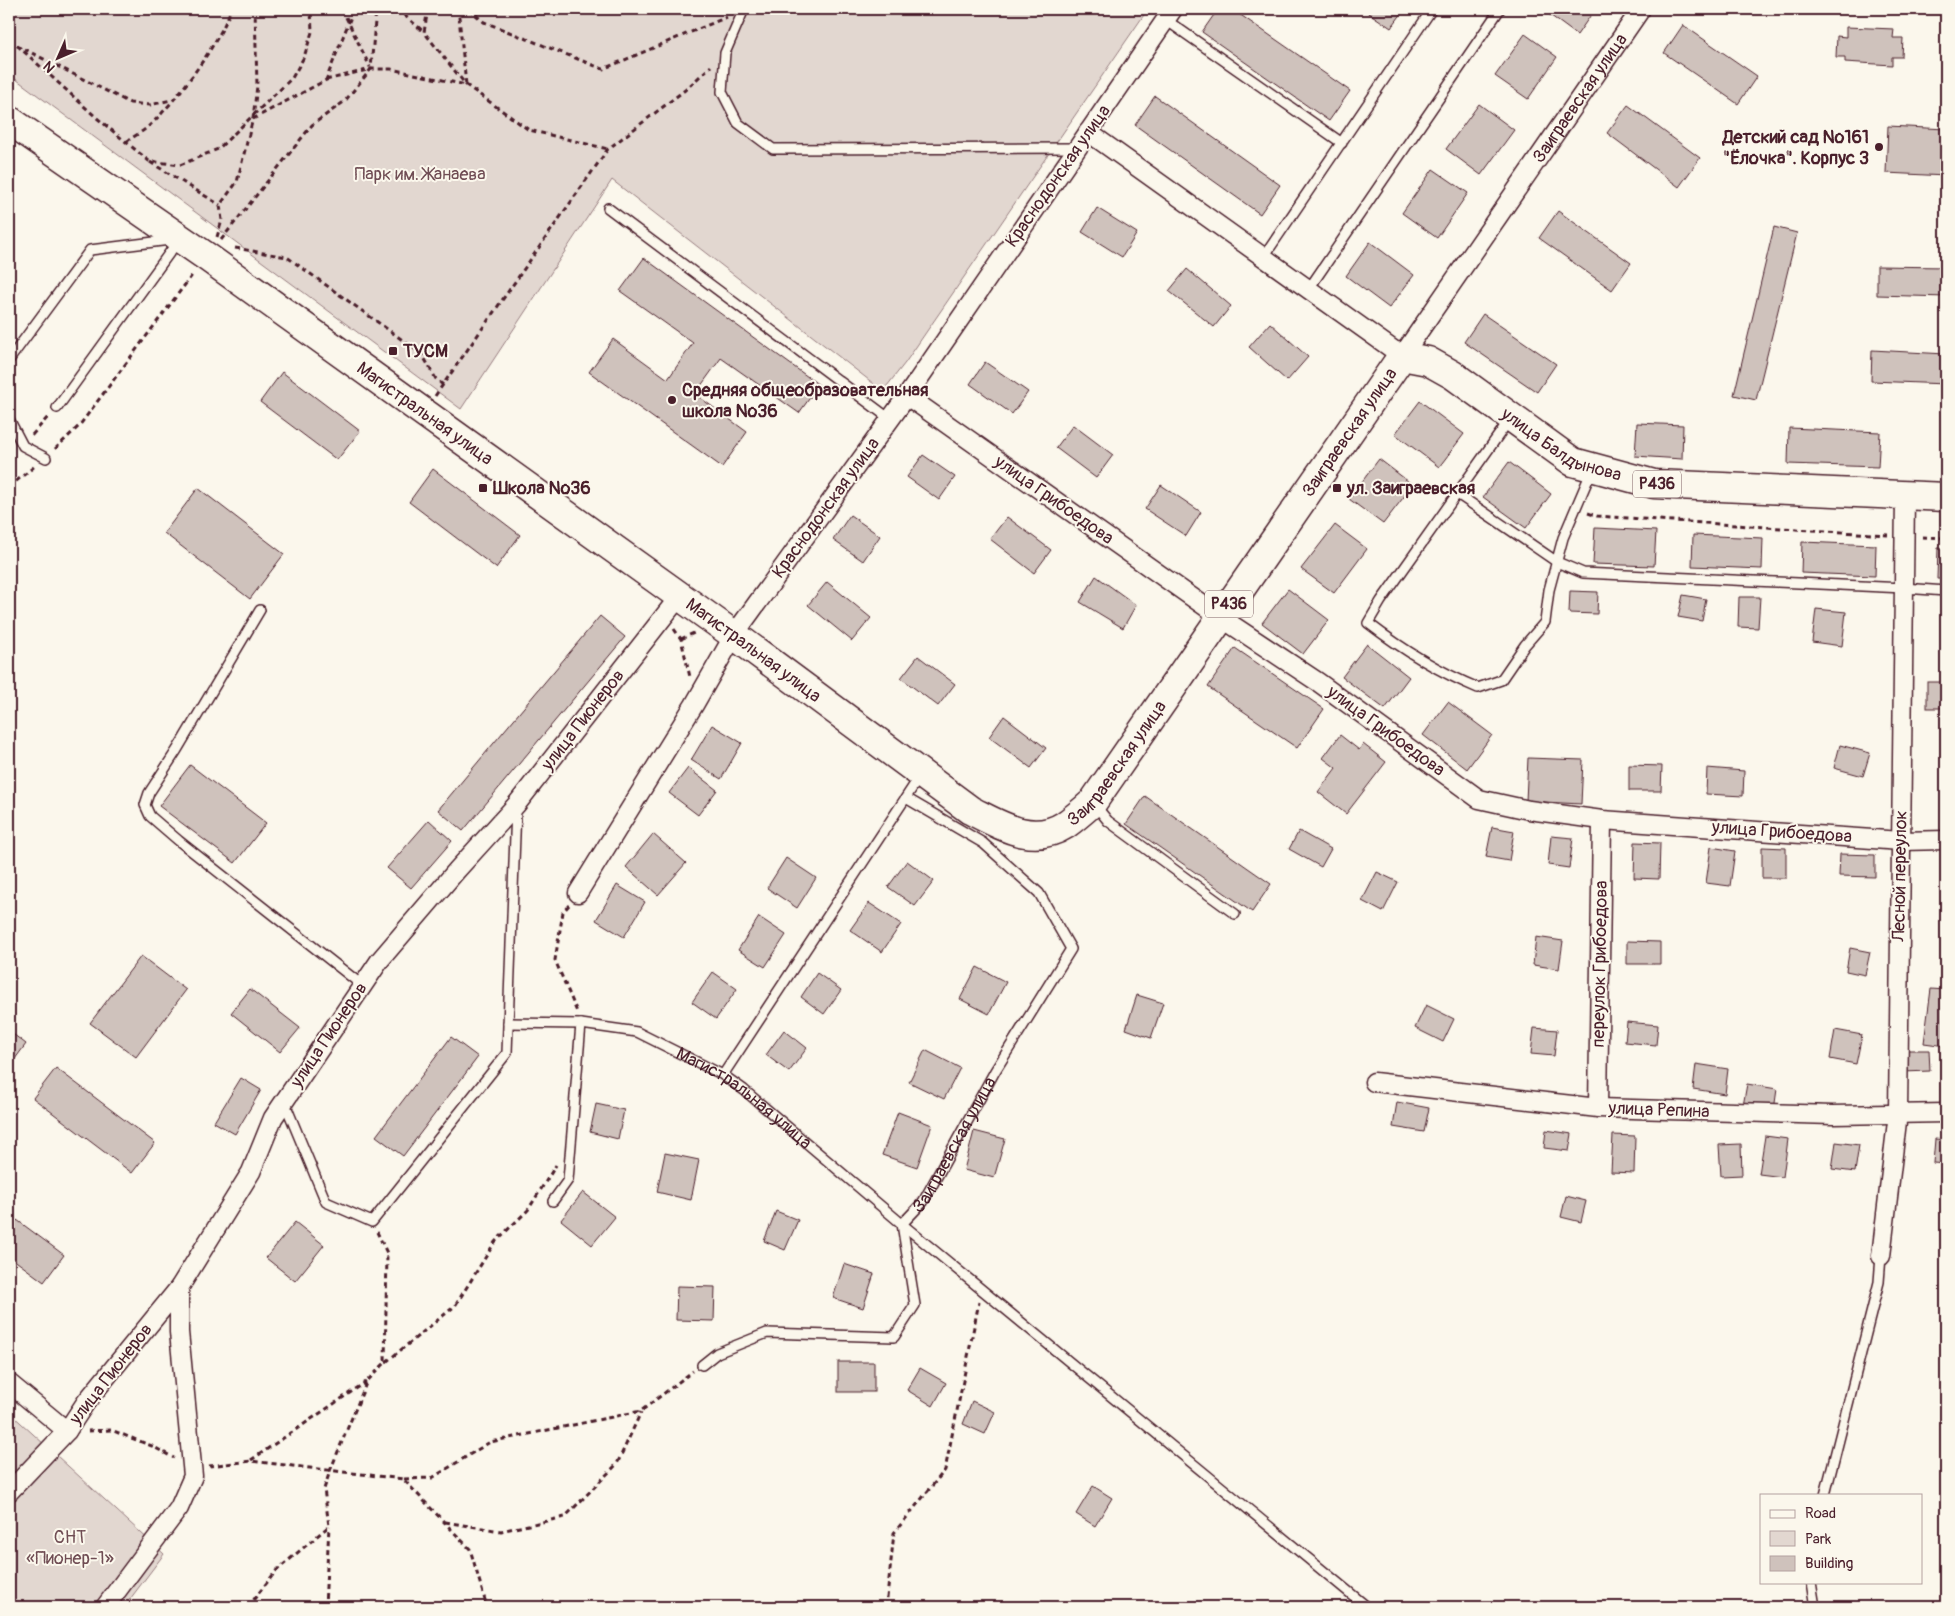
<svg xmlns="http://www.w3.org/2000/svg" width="1955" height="1616" viewBox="0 0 1955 1616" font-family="Pangolin,sans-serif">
<rect width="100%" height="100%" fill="#fbf7ec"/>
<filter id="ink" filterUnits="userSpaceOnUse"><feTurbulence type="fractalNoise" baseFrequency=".02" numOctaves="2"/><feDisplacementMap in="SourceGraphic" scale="10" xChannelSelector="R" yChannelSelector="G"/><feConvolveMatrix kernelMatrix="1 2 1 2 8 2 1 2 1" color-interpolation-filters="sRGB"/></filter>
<g filter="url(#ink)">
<g fill="#e2d7d0" stroke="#967b7e">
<path d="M9 9H1148L905 363 883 391 612 180 461 409 9 74Z"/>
<path d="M9 1412 164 1554 124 1607H9Z"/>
</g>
<g fill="#cfc2bc" stroke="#4a1f2b">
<path d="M1218 9H1232L1350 91 1329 121 1202 32Z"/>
<path d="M1363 9H1405L1391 28Z"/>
<path d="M1544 9H1595L1577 35 1543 10Z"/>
<path d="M1683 25 1757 76 1738 104 1664 53Z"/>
<path d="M1846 27 1894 29 1893 38H1903L1902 57H1892V65L1845 62V57H1836L1837 36 1846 37Z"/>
<path d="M1525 34 1557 57 1528 99 1495 76Z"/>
<path d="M1155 96 1280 185 1260 214 1135 125Z"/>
<path d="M1479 104 1514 130 1481 175 1446 149Z"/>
<path d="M1628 105 1700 158 1679 187 1607 133Z"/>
<path d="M1888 126 1946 129V176L1886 173Z"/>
<path d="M1433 169 1468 193 1437 238 1402 213Z"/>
<path d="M1097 208 1137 233 1122 257 1082 232Z"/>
<path d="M1558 211 1631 263 1612 290 1539 238Z"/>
<path d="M1774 227 1797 233 1756 400 1734 395Z"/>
<path d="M1370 242 1414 275 1389 308 1346 276Z"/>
<path d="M644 258 819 385 799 413 721 358 695 394 747 432 722 467 589 372 613 339 668 379 693 343 620 291Z"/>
<path d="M1877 266 1946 267V297L1877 295Z"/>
<path d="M1187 269 1231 306 1214 327 1169 291Z"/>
<path d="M1483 314 1556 364 1537 392 1464 342Z"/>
<path d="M1270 323 1308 357 1287 381 1249 347Z"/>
<path d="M1872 350 1946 354V384L1871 381Z"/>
<path d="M985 362 1028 392 1012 414 970 384Z"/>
<path d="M282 372 360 431 337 460 260 402Z"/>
<path d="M1420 401 1464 434 1439 467 1395 434Z"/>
<path d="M1637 423 1683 425 1682 459 1635 456Z"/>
<path d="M1073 425 1113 455 1096 478 1056 448Z"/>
<path d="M1789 428 1880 432 1878 467 1788 464Z"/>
<path d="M923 455 955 477 939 500 907 477Z"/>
<path d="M1379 459 1413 485 1383 524 1349 499Z"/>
<path d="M1509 462 1551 494 1526 528 1483 497Z"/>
<path d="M433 469 520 535 496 568 409 502Z"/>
<path d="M1161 485 1201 512 1186 536 1145 509Z"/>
<path d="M198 488 284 554 250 599 164 533Z"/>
<path d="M850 515 880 536 863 561 833 540Z"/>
<path d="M1007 517 1051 550 1034 573 990 539Z"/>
<path d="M1335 525 1367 549 1334 593 1301 569Z"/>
<path d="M1595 528 1656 531 1654 566 1593 564Z"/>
<path d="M1693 535 1763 538 1762 569 1692 566Z"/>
<path d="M1802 542 1876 545 1875 576 1801 573Z"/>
<path d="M1938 548H1946V579H1937Z"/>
<path d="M1096 576 1136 605 1123 628 1080 602Z"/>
<path d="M827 582 871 618 852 641 808 605Z"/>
<path d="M1288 589 1329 620 1303 654 1262 623Z"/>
<path d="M1570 591 1598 592 1597 614 1569 613Z"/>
<path d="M1683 595 1706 599 1702 621 1678 617Z"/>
<path d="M1739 597H1760L1758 628 1738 627Z"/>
<path d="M1816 609 1846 612 1842 646 1812 642Z"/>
<path d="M600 616 625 637 463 831 438 810Z"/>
<path d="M1367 644 1409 677 1385 709 1342 677Z"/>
<path d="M1235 648 1324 709 1297 748 1208 687Z"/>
<path d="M918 656 955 684 938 706 901 678Z"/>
<rect x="1927" y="682" width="19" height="26"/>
<path d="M1448 702 1492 735 1467 769 1423 735Z"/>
<path d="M1004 716 1046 748 1031 768 989 737Z"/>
<path d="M712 725 742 743 721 779 691 760Z"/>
<path d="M1340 735 1359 750 1363 744 1386 762 1346 814 1318 792 1336 768 1323 758Z"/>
<path d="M1840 745 1870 753 1863 776 1834 768Z"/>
<path d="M1528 758 1583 760 1581 804 1526 801Z"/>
<path d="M190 765 266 823 235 863 159 806Z"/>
<path d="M1629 765 1662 766 1661 791H1629Z"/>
<path d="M688 768 717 790 698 815 669 793Z"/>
<path d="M1707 768 1744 771 1743 796 1706 794Z"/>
<path d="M1145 796 1271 884 1252 912 1126 824Z"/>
<path d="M429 820 452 841 411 888 387 868Z"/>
<path d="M1492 827 1514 831 1509 861 1486 857Z"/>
<path d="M1299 831 1331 849 1321 867 1289 849Z"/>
<path d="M653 834 686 863 658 895 626 867Z"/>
<path d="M1551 836 1573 838 1569 868 1548 865Z"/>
<path d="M1635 842 1660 843 1659 879 1634 878Z"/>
<path d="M1711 847 1735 851 1730 886 1706 883Z"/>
<path d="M1762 847 1786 848V878H1762Z"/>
<path d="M1840 854 1875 855V877L1839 876Z"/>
<path d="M786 858 816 878 797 908 767 888Z"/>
<path d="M907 861 934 881 915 906 888 887Z"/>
<path d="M1377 872 1398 882 1383 912 1362 901Z"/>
<path d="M617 885 645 902 624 937 596 920Z"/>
<path d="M869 903 901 924 882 952 850 930Z"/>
<path d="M759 917 786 935 765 967 738 950Z"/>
<path d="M1536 937 1563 941 1559 969 1533 965Z"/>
<path d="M1627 941 1660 942V964H1627Z"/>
<path d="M1850 948 1870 952 1865 975 1846 971Z"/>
<path d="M141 956 186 990 136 1057 90 1023Z"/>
<path d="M977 967 1006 982 989 1014 960 999Z"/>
<path d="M713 972 737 989 716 1019 692 1002Z"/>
<path d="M817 973 841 990 824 1014 801 997Z"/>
<path d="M250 989 300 1028 280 1052 231 1013Z"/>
<path d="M1931 989 1946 990V1046L1924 1043Z"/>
<path d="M1137 995 1163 1003 1151 1038 1126 1029Z"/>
<path d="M1426 1005 1454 1019 1443 1042 1415 1028Z"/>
<path d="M1627 1022 1658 1025 1656 1045 1625 1042Z"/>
<path d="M1534 1028 1557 1030 1554 1056 1531 1054Z"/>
<path d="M784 1030 807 1048 789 1072 766 1055Z"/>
<path d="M1835 1030 1862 1035 1856 1064 1830 1059Z"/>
<path d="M9 1031 26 1044 9 1067Z"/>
<path d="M451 1037 478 1057 403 1156 376 1136Z"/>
<path d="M925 1050 960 1068 944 1099 909 1082Z"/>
<path d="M1903 1050H1929L1930 1071 1903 1072Z"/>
<path d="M1696 1064 1728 1069 1725 1094 1693 1089Z"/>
<path d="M56 1068 155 1143 132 1173 33 1098Z"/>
<path d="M241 1078 261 1090 235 1134 214 1122Z"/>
<path d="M1747 1084 1777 1089 1774 1110 1743 1106Z"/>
<path d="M1397 1102 1429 1108 1424 1132 1393 1127Z"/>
<path d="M596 1104 624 1110 618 1139 590 1132Z"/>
<path d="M898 1112 932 1125 917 1167 882 1155Z"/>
<path d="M1546 1130 1572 1134 1569 1151 1544 1148Z"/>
<path d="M974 1131 1005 1139 994 1178 964 1170Z"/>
<path d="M1613 1135 1635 1136 1634 1173 1611 1172Z"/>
<path d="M1765 1136 1788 1139 1783 1177 1759 1174Z"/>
<path d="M1935 1139 1946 1140V1164L1933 1163Z"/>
<path d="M1836 1142 1859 1145 1855 1172 1832 1169Z"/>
<path d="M1741 1144 1742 1175 1721 1176 1719 1145Z"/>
<path d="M665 1153 699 1160 691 1200 657 1192Z"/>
<path d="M583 1192 615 1217 592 1245 561 1220Z"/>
<path d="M1566 1196 1586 1201 1581 1222 1561 1217Z"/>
<path d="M776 1211 798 1220 785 1250 764 1241Z"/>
<path d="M17 1220 64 1255 44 1282 9 1256V1231Z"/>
<path d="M295 1222 324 1245 295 1281 266 1258Z"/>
<path d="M844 1264 874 1274 863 1308 833 1298Z"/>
<path d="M677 1286 715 1287 714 1321 676 1320Z"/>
<rect x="838" y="1362" width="36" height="30"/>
<path d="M920 1368 946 1383 933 1406 907 1390Z"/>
<path d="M972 1401 995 1412 985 1434 963 1424Z"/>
<path d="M1093 1486 1112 1498 1095 1526 1076 1514Z"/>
</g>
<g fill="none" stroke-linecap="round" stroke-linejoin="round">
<g stroke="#4a1f2b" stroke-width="12">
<g id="service">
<path d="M744 9 725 53 722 92 738 123 773 149 1077 148"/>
<path d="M1166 20 1342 143"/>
<path d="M608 208 890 419"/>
<path d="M1263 258 1430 12 1429 9"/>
<path d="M1308 290 1500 9"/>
<path d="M9 360 90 250 170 240"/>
<path d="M57 408 178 241"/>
<path d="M9 419 23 446 46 458"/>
<path d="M1510 419 1381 601 1368 623C1403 650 1437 671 1478 688L1501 680 1525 645 1545 622 1549 590 1563 538 1592 470"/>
<path d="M1456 493 1557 562 1583 573 1904 588 1946 591"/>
<path d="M260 610 177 750 149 793 145 805 150 816 179 841 363 986"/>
<path d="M1095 805 1108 821 1235 914"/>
<path id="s1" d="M508 1023 581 1024 637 1032 723 1075 744 1090 902 1224 1367 1607"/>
<path d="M723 1075 920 776"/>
<path d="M284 1101 326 1202 372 1222 507 1053 516 808"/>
<path d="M553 1201 568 1180 581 1024"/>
<path id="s2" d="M702 1365 717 1353 767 1333 894 1337 915 1305 902 1224 923 1202 995 1071 1071 949 1039 893 983 843 906 798"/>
<path d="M1825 1495 1879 1282 1881 1256"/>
<path d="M1811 1582 1815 1607"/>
</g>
</g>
<g stroke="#4a1f2b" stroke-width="21">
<g id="minor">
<path id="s3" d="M1088 132 1402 356 1641 9"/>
<path d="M907 396 1220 617 1318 682 1479 799 1529 810 1602 820 1901 841 1946 840"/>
<path d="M578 893 694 705 734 635 907 396 1173 9"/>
<path d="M1374 1082 1598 1108 1833 1115 1946 1113"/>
<path d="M1598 1108 1602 820"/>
<path d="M1881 1256 1898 1113 1905 496"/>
<path d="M9 1383 67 1431"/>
<path d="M9 1492 67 1431 86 1402 179 1288 251 1172 273 1118 380 960 457 870 516 805 679 597"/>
<path d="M105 1607 179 1508 193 1476 179 1332V1288"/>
</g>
</g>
<g stroke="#4a1f2b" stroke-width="31">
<g id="primary">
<path id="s4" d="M9 120 207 257 734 635 970 810C1000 825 1032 846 1065 825 1075 818 1084 810 1093 802L1402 356 1428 361 1453 375 1573 462 1654 484 1946 497"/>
</g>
</g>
<g stroke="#4a1f2b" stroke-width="3" stroke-dasharray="5 4" stroke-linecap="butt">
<path d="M342 9 370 67"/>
<path d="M397 9 424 32"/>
<path d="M428 9 424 32 466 85 529 130 608 149"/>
<path d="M469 9 484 22 603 69 727 17"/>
<path d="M9 41 19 47 97 118 149 161 180 165 218 149 292 78 304 57 312 32 311 9"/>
<path d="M24 49 130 103 150 105 171 100"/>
<path d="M326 80 371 69H391L466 85 459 17 456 9"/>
<path d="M9 93 16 98"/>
<path d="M253 119 326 80 354 9"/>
<path d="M126 142C133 137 142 132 149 126 175 103 220 42 231 9"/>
<path d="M150 162 220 205"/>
<path d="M217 237 222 220 220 205 237 182 253 118 257 86 255 9"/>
<path d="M221 240 312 125 345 101 371 69 376 9"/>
<path d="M235 248 287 257 422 354 436 379 443 385"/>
<path d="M435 396 608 149 685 90 711 66"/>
<path d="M32 435 49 416"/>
<path d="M55 449 79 426 193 274"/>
<path d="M9 487 35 466"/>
<path d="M1588 513 1597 516 1888 535"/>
<path d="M1922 537 1946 538"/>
<path d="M674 629 681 639 690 677"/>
<path d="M681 639 694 633"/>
<path d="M569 905 563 912 555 960 577 1012"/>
<path d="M386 1362 455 1306 495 1242 528 1210 556 1165"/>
<path d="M88 1431 111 1430 152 1446 174 1458"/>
<path d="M251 1460 366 1382"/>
<path d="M209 1466 251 1461 403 1479 470 1549 487 1607"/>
<path d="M404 1479 432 1478 490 1442 641 1411 693 1371"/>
<path d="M445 1522 501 1531 565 1517 617 1464 641 1412"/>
<path d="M248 1607 276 1571 329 1526 324 1489 330 1471 367 1381 385 1363 387 1253 377 1232"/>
<path d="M325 1607 329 1526"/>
<path d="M886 1607 894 1533 945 1470 979 1302"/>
</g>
<use href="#service" stroke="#fbf7ec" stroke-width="9"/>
<use href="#minor" stroke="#fbf7ec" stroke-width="18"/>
<use href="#primary" stroke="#fbf7ec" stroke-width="28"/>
</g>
</g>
<g fill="#4a1f2b" stroke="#fbf7ec" stroke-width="2">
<circle cx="1879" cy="147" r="5"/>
<rect x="388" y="346" width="10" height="10" rx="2.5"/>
<circle cx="672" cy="400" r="5"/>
<rect x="478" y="483" width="10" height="10" rx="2.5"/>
<rect x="1332" y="483" width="10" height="10" rx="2.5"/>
</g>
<g text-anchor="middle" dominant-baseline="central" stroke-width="4" stroke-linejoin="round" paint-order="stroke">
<g fill="#fbf7ec" stroke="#7f6065" stroke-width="1">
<rect x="1633" y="470.5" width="48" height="27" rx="4"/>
<rect x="1205" y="590.5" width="48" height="27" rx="4"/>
</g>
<g font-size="16" font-weight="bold" fill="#4a1f2b">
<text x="1657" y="484">P436</text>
<text x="1229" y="604">P436</text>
</g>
<g font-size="18" fill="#4a1f2b" stroke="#fbf7ec">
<text stroke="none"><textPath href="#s3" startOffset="699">Заиграевская улица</textPath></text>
<text transform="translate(1058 176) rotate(-55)">Краснодонская улица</text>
<text stroke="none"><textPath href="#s4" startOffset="509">Магистральная улица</textPath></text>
<text stroke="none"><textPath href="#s4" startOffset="1771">Заиграевская улица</textPath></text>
<text stroke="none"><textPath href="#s4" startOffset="2049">улица Балдынова</textPath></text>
<text transform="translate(1054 500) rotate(35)">улица Грибоедова</text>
<text transform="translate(826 508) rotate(-54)">Краснодонская улица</text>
<text stroke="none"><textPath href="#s4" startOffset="914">Магистральная улица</textPath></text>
<text transform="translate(583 720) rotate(-52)">улица Пионеров</text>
<text transform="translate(1386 731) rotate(36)">улица Грибоедова</text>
<text stroke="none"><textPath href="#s4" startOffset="1366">Заиграевская улица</textPath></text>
<text transform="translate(1782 832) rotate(4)">улица Грибоедова</text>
<text transform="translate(1900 876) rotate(-89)">Лесной переулок</text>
<text transform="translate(1600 964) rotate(-89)">переулок Грибоедова</text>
<text transform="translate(329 1035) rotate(-56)">улица Пионеров</text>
<text stroke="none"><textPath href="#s1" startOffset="256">Магистральная улица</textPath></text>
<text transform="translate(1659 1110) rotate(2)">улица Репина</text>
<text stroke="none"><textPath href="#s2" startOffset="416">Заиграевская улица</textPath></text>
<text transform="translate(111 1374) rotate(-52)">улица Пионеров</text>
</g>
<g font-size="18" font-weight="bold" fill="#4a1f2b" stroke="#fbf7ec" text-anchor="start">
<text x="1869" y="137" text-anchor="end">Детский сад №161<tspan x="1869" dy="21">"Ёлочка". Корпус 3</tspan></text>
<text x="403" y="351">ТУСМ</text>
<text x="682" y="390">Средняя общеобразовательная<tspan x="682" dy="21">школа №36</tspan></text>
<text x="493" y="488">Школа №36</text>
<text x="1347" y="488">ул. Заиграевская</text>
</g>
<g font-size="18" fill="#704d54" stroke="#fbf7ec">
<text x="420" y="174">Парк им. Жанаева</text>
<text x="70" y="1537">СНТ<tspan x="70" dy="21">«Пионер-1»</tspan></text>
</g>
</g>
<rect width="1955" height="1616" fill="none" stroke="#fbf7ec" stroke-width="30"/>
<rect x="15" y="15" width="1925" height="1586" fill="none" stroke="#4a1f2b" stroke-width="2" filter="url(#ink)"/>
<rect x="1760" y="1494" width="162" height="90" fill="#fbf7ec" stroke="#b4a19f"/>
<rect x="1770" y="1510" width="25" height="8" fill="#fbf7ec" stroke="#b4a19f"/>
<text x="1805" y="1518" font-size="15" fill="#4a1f2b">Road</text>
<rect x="1770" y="1531" width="25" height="15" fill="#e2d7d0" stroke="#b4a19f"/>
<text x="1805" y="1544" font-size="15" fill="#4a1f2b">Park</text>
<rect x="1770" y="1556" width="25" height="15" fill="#cfc2bc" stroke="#b4a19f"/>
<text x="1805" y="1568" font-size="15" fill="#4a1f2b">Building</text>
<g transform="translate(58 58) rotate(225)" stroke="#fbf7ec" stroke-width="4" paint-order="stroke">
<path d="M0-4L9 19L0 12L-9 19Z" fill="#4a1f2b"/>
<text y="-8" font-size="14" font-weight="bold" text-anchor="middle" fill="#4a1f2b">N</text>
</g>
</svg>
